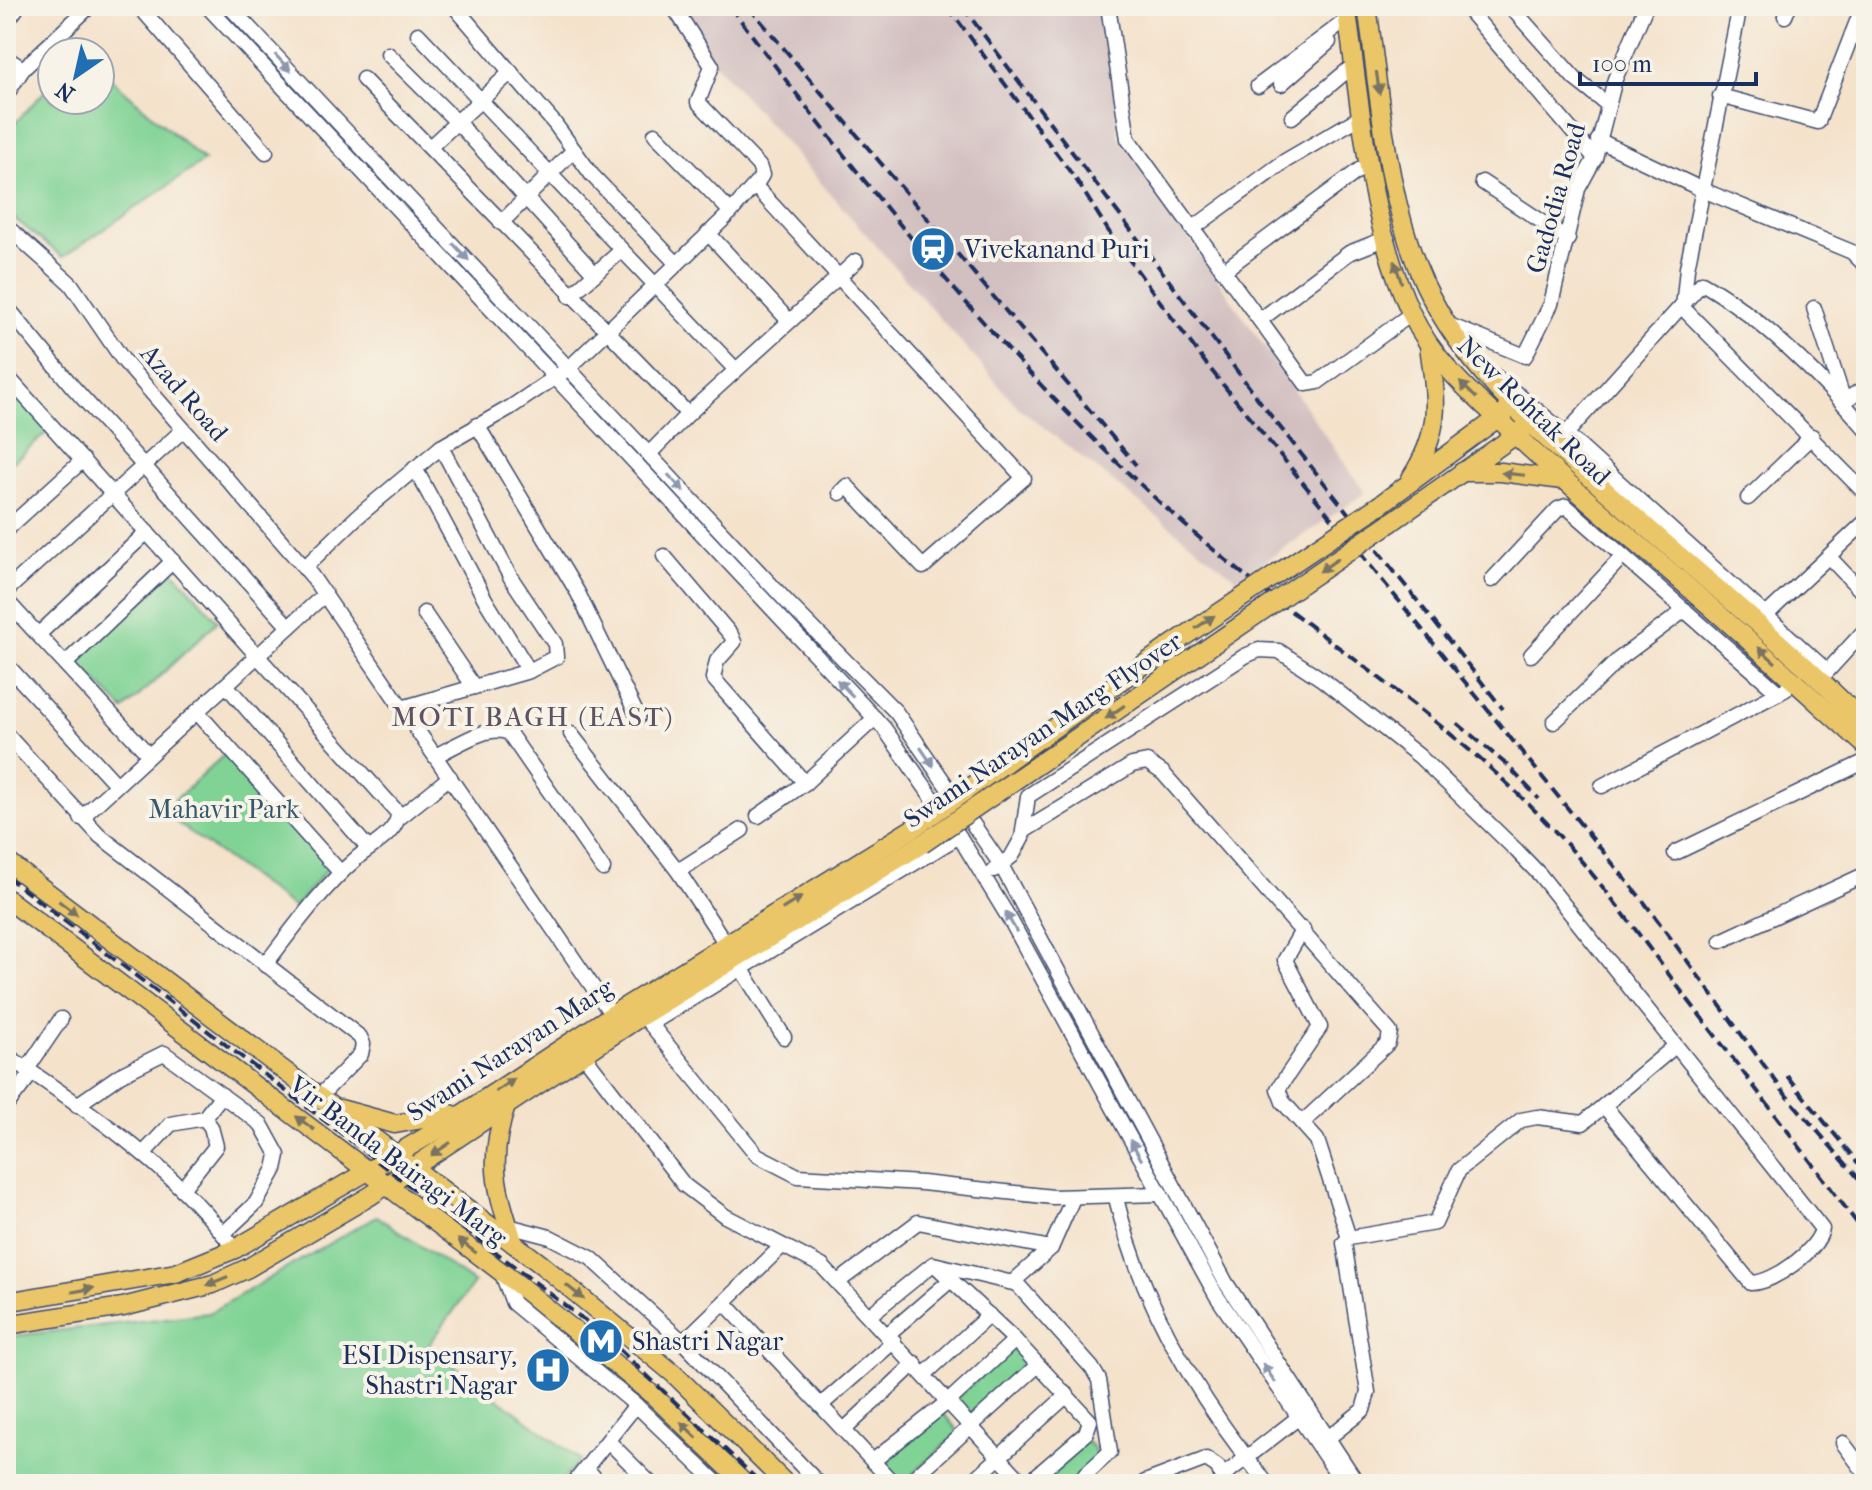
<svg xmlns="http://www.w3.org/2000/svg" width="1872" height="1490" viewBox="0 0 1872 1490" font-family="'IM FELL French Canon',serif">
<rect width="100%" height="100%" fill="#f7f3e8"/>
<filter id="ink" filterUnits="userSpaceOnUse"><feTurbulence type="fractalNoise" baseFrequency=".0125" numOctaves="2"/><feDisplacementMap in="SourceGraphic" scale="16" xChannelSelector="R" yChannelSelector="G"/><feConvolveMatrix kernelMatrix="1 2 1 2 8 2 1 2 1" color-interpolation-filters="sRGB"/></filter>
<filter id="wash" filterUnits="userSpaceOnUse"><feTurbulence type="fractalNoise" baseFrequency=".006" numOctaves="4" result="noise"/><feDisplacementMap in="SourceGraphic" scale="32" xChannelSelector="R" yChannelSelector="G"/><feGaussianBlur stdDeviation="1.8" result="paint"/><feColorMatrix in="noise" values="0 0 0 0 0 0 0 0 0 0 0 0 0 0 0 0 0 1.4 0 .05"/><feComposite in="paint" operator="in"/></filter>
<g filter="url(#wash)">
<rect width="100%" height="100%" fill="#f4e2cb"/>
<path fill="#d2bfc0" d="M665 6H1108L1118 135 1365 493 1238 580 1018 407Z"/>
<g fill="#80d395" stroke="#4e817a" stroke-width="2">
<path d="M100 69 204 161 63 257 6 212V133L52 83V100H100Z"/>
<path d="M6 380 51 429 6 468Z"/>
<path d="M169 566 218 621 124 710 74 658Z"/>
<path d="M225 754 330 866 294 908 162 812Z"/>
<path d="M377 1216 474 1283 428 1346 580 1460 559 1484H6V1337L209 1313Z"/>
<path d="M1013 1348 1031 1367 972 1420 954 1400Z"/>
<path d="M942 1412 959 1432 901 1484 883 1465Z"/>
<path d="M1085 1439 1101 1457 1070 1484H1034Z"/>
</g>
</g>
<g filter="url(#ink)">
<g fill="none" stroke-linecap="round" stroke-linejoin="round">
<g stroke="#3c4a6e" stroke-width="17">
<g id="minor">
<path d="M139 6 266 152"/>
<path d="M207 6 884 728 959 836 1012 923 1216 1295 1344 1484"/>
<path d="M229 6 789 604 896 712 1001 865 1226 1283 1358 1484"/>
<path d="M454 6 555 124 592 175 677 264"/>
<path d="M1108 6 1128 139 1306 384 1318 382 1411 314"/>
<path d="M1465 6 1595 158"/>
<path d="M1510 6 1575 79 1607 104"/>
<path d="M1740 6 1687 268 1683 308 1866 494"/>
<path d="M1785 16 1789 6"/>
<path d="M6 23 18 6"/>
<path d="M418 34 622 250 570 296"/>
<path d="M388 54 457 122 595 274"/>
<path d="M6 58 23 69"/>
<path d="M363 79 688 414 649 454"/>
<path d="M1281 84 1329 42"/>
<path d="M1258 86 1348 19"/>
<path d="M6 95 23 69 90 6"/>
<path d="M1720 96 1818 122 1863 6"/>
<path d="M1292 117 1355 64"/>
<path d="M655 134 731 212"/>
<path d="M1598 140 1703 190 1852 252 1866 266"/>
<path d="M430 147 511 72"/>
<path d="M1482 182 1568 239"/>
<path d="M755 186 1024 478 923 567 847 486 840 493"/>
<path d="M501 223 574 150"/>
<path d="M6 226 71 284 123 360 311 575 612 1015"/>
<path d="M1192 229 1285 161 1362 116"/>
<path d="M708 233 789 321"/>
<path d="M622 250 736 370"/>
<path d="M1223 271 1370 162"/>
<path d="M6 306 72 386 289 627"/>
<path d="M1814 308 1844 401 1866 387"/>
<path d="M1260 320 1349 253 1387 238"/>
<path d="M1447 324 1525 356 1551 304 1578 189 1595 158 1615 79 1646 6"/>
<path d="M6 375 398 813C399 832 371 846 358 857 322 888 294 927 265 965"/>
<path d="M1495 376 1566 434"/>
<path d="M688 414 856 261"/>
<path d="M477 425 578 593 638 717"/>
<path d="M415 468 486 601 529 671"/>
<path d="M1748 498 1812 436"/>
<path d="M6 530 83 460"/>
<path d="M664 556 731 635 734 642 717 661 713 678 805 783"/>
<path d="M1830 558 1866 596"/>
<path d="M304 568 357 517 441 447 511 407 569 368 731 212 759 180 762 175 759 166 698 102 712 66 673 6"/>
<path d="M1492 580 1558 509 1566 506 1779 693"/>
<path d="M6 591 183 430"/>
<path d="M6 600 148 754"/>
<path d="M424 613 474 687"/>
<path d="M1765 616 1866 521"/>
<path d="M39 634 147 532"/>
<path d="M1531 655 1623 556"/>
<path d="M6 664 115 783"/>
<path d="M65 664 173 561"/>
<path d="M1827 671 1566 434 1702 283C1760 316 1823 379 1866 429"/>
<path d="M1823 676 1866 629"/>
<path d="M226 685 368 848"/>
<path d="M402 708 529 671 556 657 555 644 511 578 441 447"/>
<path d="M197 712 340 872"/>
<path d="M1554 722 1619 659 1685 610"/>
<path d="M6 734 100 836 360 1037 363 1044 361 1054 318 1098"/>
<path d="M571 734 678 871 726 944"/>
<path d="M435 756C455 747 488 723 509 733L603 869"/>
<path d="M1602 786 1786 689"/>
<path d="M758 816 805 783 875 718"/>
<path d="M81 818 325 594"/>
<path d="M399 818 450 777"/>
<path d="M1024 831 1132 765 1147 762 1163 773 1390 1032 1388 1043 1303 1122"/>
<path d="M1675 853 1866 761"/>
<path d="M994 870 1012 856 1022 838 1028 796 1245 656 1259 650 1279 651 1323 680 1419 756 1517 851 1540 875 1822 1229C1817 1251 1774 1283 1751 1283L1605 1107"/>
<path d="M678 871 742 830"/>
<path d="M1303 929 1285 960 1320 1027 1278 1089 1283 1102 1317 1140 1349 1238"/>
<path d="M1721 941 1866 874"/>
<path d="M741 968 784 1037"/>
<path d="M643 1015 757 1155 798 1176 922 1183 1053 1197 1161 1194"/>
<path d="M650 1024 959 836"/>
<path d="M583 1054 684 1185 725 1216 822 1266 1024 1484"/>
<path d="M6 1055C85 1108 169 1164 228 1240"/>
<path d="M27 1069 61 1019"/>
<path d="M77 1105 120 1075 164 1053 261 1124 278 1155 275 1169 256 1203 223 1234"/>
<path d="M6 1106 32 1073"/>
<path d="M143 1154 171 1124 204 1118 222 1095"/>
<path d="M182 1189 216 1146 211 1127 204 1118"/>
<path d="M1116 1198C1141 1304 1199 1400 1267 1484"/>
<path d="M508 1226 550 1237 591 1258 683 1342 819 1484"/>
<path d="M935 1265 1015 1340 1090 1421 1086 1433 1027 1484"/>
<path d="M501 1271 513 1303 636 1405 718 1484"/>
<path d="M838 1282 918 1222 1051 1248"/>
<path d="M1013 1282 1051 1248 1073 1198"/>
<path d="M725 1303 894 1484"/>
<path d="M870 1315 933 1264 1017 1284 1092 1368 1099 1380 1110 1452 1075 1484"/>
<path d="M888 1334 952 1279"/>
<path d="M683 1342 782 1246"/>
<path d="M925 1374 989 1315"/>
<path d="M821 1405 894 1341"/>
<path d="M844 1430 915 1363"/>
<path d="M1328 1438 1363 1410 1368 1392 1344 1243 1349 1238 1435 1223 1459 1170 1521 1120 1537 1117 1583 1123 1674 1047"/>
<path d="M608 1441 651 1484"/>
<path d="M1843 1443 1866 1474"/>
<path d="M873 1461 950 1400 1015 1340"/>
<path d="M586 1468 600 1484"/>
<path d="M1223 1476 1299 1417"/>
<path d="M1145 1482 1206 1459 1218 1467 1224 1484"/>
<path d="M573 1484 636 1405"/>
<path d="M907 1484 1037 1366"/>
<path d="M970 1484 1067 1395"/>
</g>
</g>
<g stroke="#3c4a6e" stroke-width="21">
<g id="major">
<path d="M1346 6C1361 107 1368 219 1411 313 1431 357 1469 392 1504 424 1554 472 1605 516 1658 561 1728 621 1797 684 1866 746"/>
<path d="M1367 6C1380 97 1386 200 1425 285 1465 370 1539 432 1608 493 1694 570 1784 643 1866 724"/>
<path d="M1462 472H1501L1563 480"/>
<path d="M1411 478C1443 428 1436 400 1429 345"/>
<path d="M1381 504 1506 412"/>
<path d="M1393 521 1524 429"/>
<path d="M6 861 542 1265 674 1374 786 1484"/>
<path d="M6 898 520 1286 654 1396 745 1484"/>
<path d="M506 1106C487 1163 497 1190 514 1244"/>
<path d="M340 1109 395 1124 451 1114"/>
<path d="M6 1302 176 1273 235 1249 441 1128 612 1015 912 829"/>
<path d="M6 1325 123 1307 213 1284 248 1268 370 1196 643 1015 922 844"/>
</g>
</g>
<use href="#minor" stroke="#fff" stroke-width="14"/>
<use href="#major" stroke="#ebc669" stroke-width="18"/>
<g stroke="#1b2f5e" stroke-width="4" stroke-dasharray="12 6" stroke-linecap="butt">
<path d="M730 6C869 192 1012 372 1186 526 1302 629 1437 708 1545 821 1596 873 1638 934 1682 992 1744 1073 1805 1154 1866 1235"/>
<path d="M748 6 1136 465"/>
<path d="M947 6 1077 181 1111 235 1207 365 1644 902 1786 1095 1866 1187"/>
<path d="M962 6 1268 412 1503 709"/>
<path d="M1457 723 1507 765 1539 799"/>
<path d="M6 876 605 1336 762 1484"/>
<path d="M1787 1076 1858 1163"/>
</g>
<g stroke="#3c4a6e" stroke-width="21" stroke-linecap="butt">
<g id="major-bridge">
<path d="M912 829 1167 648 1381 504"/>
<path d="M922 844 1393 521"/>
</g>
</g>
<use href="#major-bridge" stroke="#ebc669" stroke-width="18"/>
</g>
<defs><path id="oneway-solid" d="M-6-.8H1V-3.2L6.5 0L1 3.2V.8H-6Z" transform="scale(2)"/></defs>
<g fill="#8d97ae">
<use href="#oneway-solid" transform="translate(283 63) rotate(47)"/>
<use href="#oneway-solid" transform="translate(461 252) rotate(47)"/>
<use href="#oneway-solid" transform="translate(676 483) rotate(47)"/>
<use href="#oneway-solid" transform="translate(845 688) rotate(-134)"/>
<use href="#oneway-solid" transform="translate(927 757) rotate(56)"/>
<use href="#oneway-solid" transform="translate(1011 922) rotate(-120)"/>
<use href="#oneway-solid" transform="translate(1136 1150) rotate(-119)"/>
<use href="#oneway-solid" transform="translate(1269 1373) rotate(-124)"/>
</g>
<g fill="#797363">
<use href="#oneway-solid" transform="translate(1378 83) rotate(82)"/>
<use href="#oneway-solid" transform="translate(1398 272) rotate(-108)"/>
<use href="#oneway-solid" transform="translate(1468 390) rotate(-136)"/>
<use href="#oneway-solid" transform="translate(1513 474) rotate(-174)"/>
<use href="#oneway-solid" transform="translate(1329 565) rotate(145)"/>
<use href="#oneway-solid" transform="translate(1205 622) rotate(-34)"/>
<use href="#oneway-solid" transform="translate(1767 655) rotate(-138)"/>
<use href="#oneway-solid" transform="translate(1115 712) rotate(145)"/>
<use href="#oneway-solid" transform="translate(792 903) rotate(-32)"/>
<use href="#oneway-solid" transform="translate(68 908) rotate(37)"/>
<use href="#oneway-solid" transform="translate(505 1085) rotate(-34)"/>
<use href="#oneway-solid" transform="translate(305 1123) rotate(-143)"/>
<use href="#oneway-solid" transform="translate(441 1149) rotate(146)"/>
<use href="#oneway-solid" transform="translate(467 1246) rotate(-143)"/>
<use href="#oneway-solid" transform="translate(217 1281) rotate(158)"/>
<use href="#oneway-solid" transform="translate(83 1290) rotate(-11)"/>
<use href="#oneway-solid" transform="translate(575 1292) rotate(39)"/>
<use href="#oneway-solid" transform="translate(689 1430) rotate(-136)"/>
</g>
</g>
<defs>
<g id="station-disc" transform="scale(2.3)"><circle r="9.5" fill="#1f6fb2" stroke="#f7f3e8"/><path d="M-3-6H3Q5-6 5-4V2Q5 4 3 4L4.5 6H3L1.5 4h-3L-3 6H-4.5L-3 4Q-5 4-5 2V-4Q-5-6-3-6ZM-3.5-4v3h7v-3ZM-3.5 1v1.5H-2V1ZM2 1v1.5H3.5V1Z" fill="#fff"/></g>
<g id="metro-disc" transform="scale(2.3)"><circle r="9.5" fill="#1f6fb2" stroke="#f7f3e8"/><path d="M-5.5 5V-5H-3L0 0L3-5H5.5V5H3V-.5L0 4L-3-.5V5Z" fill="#fff"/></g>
<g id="hospital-disc" transform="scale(2.3)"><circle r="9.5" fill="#1f6fb2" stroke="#f7f3e8"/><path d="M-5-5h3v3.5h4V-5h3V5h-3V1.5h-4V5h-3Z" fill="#fff"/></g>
</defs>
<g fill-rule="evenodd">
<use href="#station-disc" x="933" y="249"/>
<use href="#metro-disc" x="601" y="1341"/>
<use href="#hospital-disc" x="548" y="1370"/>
</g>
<g text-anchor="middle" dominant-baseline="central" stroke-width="8" stroke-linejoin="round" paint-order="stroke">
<g font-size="26" fill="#1b2f5e" stroke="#f7f3e8">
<text transform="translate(1556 198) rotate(-74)">Gadodia Road</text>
<text transform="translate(184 393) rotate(49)">Azad Road</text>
<text transform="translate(1534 411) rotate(44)">New Rohtak Road</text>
<text transform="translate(1043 730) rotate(-34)">Swami Narayan Marg Flyover</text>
<text transform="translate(510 1050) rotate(-33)">Swami Narayan Marg</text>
<text transform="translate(398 1161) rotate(37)">Vir Banda Bairagi Marg</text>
</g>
<g font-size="26" fill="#1b2f5e" stroke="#f7f3e8" text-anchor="start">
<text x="964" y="249">Vivekanand Puri</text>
<text x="632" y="1341">Shastri Nagar</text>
<text x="517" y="1355" text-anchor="end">ESI Dispensary,<tspan x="517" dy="30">Shastri Nagar</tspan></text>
</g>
<g font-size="26" fill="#34586c" stroke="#f7f3e8">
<text x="224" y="809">Mahavir Park</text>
</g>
<g font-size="28" letter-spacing="2" fill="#5e5263" stroke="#f7f3e8">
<text x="533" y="716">MOTI BAGH (EAST)</text>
</g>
</g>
<rect width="1872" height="1490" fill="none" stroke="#f7f3e8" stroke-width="32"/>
<g transform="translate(76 76) rotate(214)"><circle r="38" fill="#f7f3e8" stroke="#9fa5b1" stroke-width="2"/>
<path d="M0-6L14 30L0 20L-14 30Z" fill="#1f6fb2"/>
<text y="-12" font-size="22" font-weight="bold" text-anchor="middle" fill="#1b2f5e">N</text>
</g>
<path d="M1580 72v12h176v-12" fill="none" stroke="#1b2f5e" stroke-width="4"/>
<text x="1592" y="72" font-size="24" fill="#1b2f5e" stroke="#f7f3e8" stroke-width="6" paint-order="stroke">100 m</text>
</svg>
